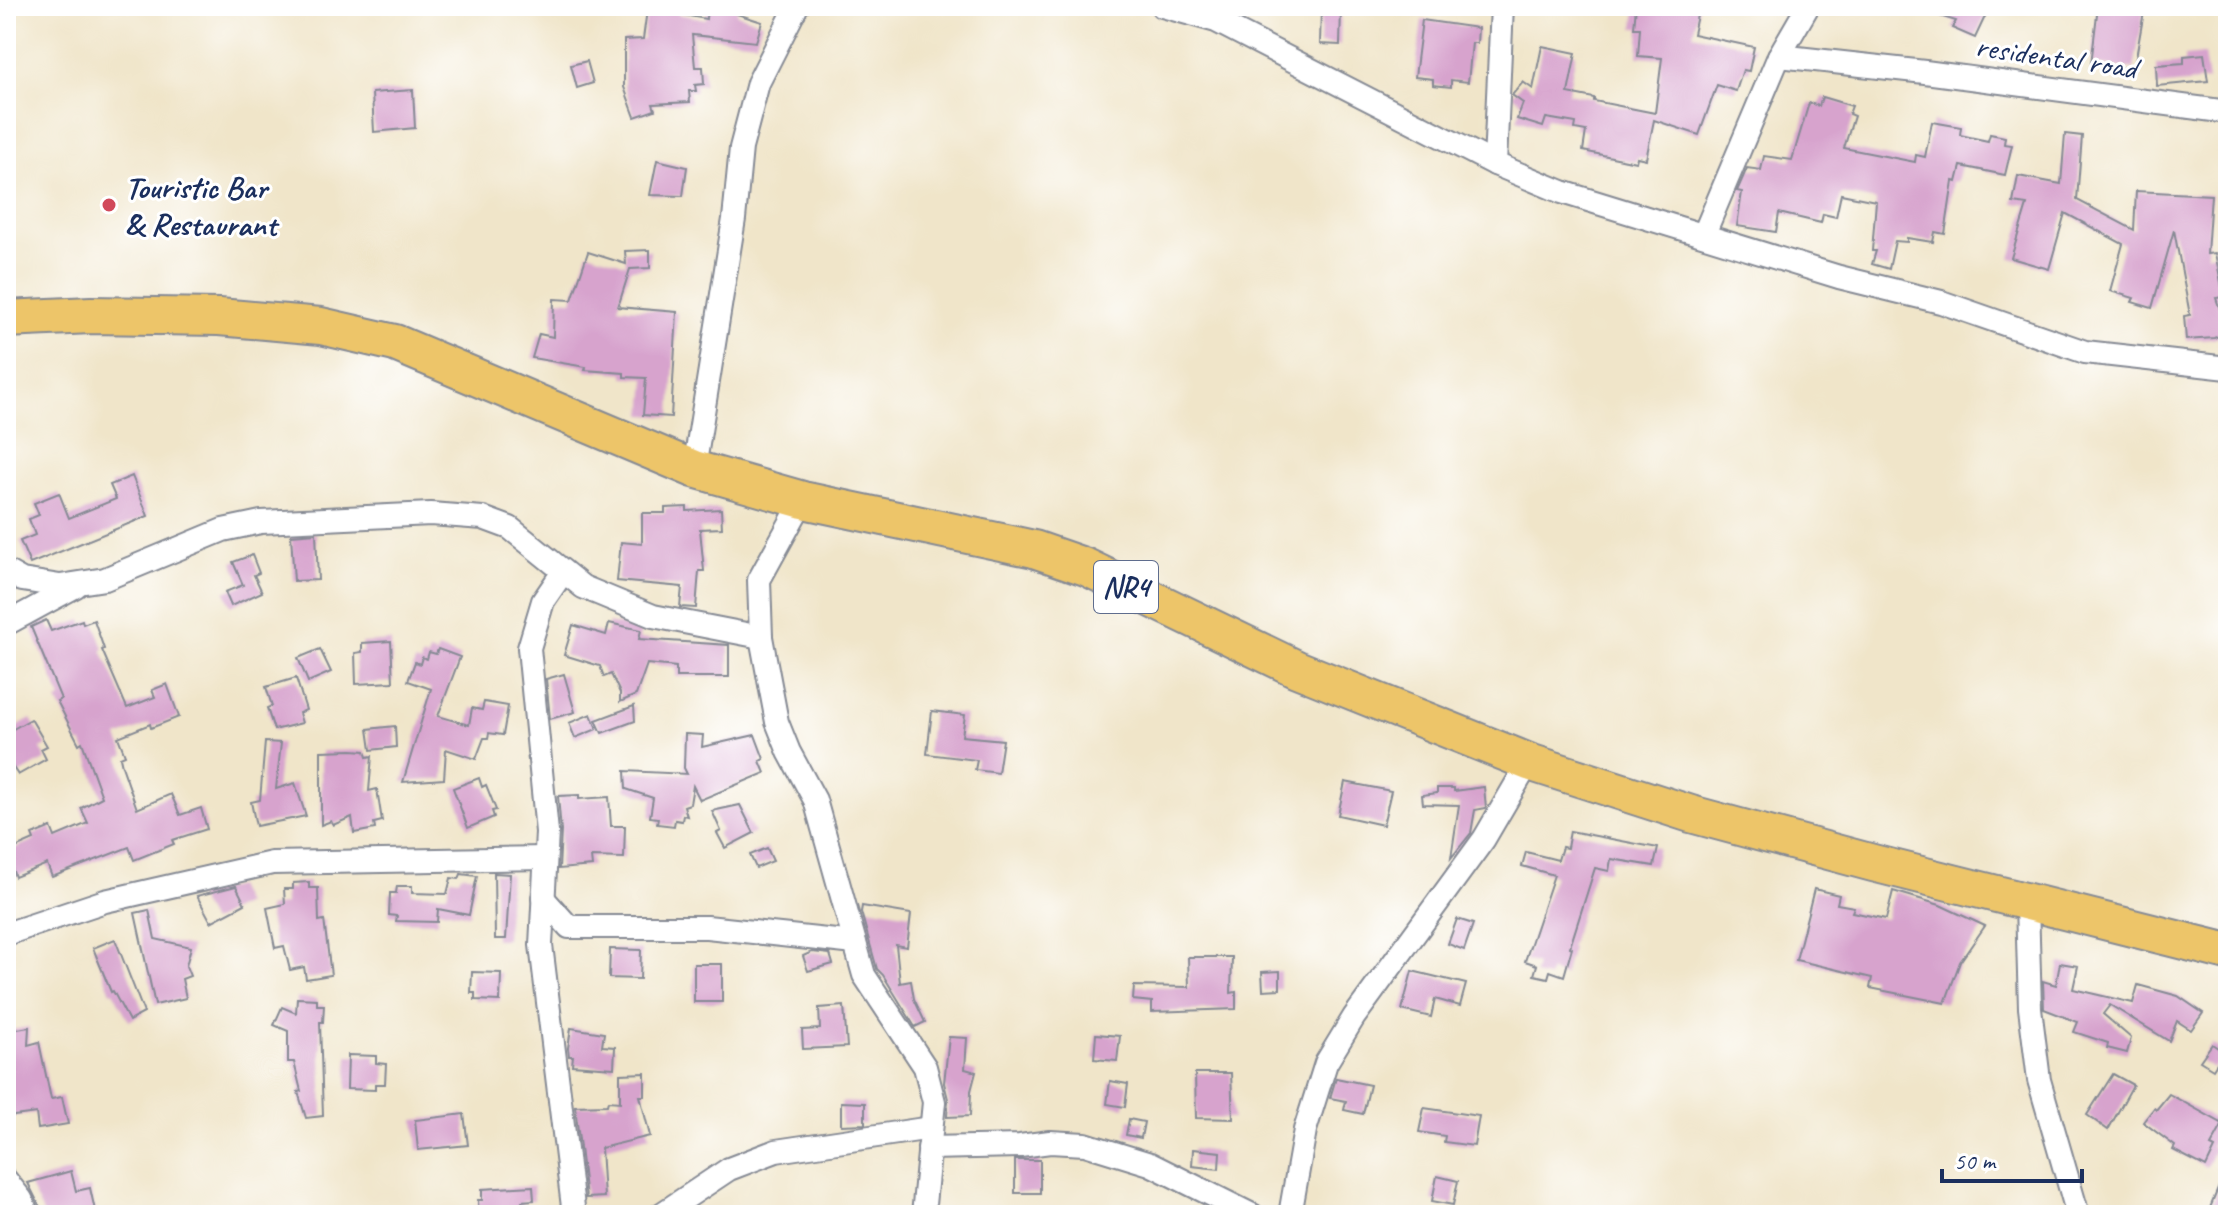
<svg xmlns="http://www.w3.org/2000/svg" width="2234" height="1221" viewBox="0 0 2234 1221" font-family="Caveat,sans-serif">
<rect width="100%" height="100%" fill="#fff"/>
<filter id="ink" filterUnits="userSpaceOnUse"><feTurbulence type="fractalNoise" baseFrequency=".0125" numOctaves="2"/><feDisplacementMap in="SourceGraphic" scale="16" xChannelSelector="R" yChannelSelector="G"/><feConvolveMatrix kernelMatrix="1 2 1 2 8 2 1 2 1" color-interpolation-filters="sRGB"/></filter>
<filter id="wash" filterUnits="userSpaceOnUse"><feTurbulence type="fractalNoise" baseFrequency=".006" numOctaves="4" result="noise"/><feDisplacementMap in="SourceGraphic" scale="32" xChannelSelector="R" yChannelSelector="G"/><feGaussianBlur stdDeviation="1.8" result="paint"/><feColorMatrix in="noise" values="0 0 0 0 0 0 0 0 0 0 0 0 0 0 0 0 0 1.4 0 .05"/><feComposite in="paint" operator="in"/></filter>
<g filter="url(#wash)">
<rect width="100%" height="100%" fill="#f0e5c9"/>
<g id="blocks">
<g fill="#d7a3cd">
<path d="M654 6H678V14L706 19 707 6H737V14L762 22 756 42 692 35 695 67H703L704 84 695 85 696 91H689L690 102 653 104 655 110 635 117 624 87V40L643 39 647 10 654 11Z"/>
<path d="M1636 6H1699L1693 34 1754 47 1749 71 1743 70 1736 91 1717 85 1699 135 1654 120 1646 159 1637 157 1636 162 1583 151 1586 131 1575 129 1576 123 1546 118 1543 127 1517 119 1523 103 1512 95 1523 82 1533 89 1542 46 1576 53 1568 93 1594 98V101L1655 113 1662 58 1638 56 1640 28H1634Z"/>
<path d="M1921 6H1990L1975 38 1952 28 1956 21 1920 10Z"/>
<path d="M2098 6H2145L2134 69 2091 64Z"/>
<path d="M1321 8 1341 9 1340 45 1320 44Z"/>
<path d="M1422 20 1478 28 1477 43H1472L1468 82 1451 80V87L1433 85V79L1415 77Z"/>
<path d="M2204 54 2208 81 2157 86 2156 65 2184 63V56Z"/>
<path d="M587 61 593 83 577 88 571 65Z"/>
<path d="M413 90 415 128 374 132 372 93Z"/>
<path d="M1822 97 1852 106 1849 114 1854 116 1844 148 1915 162 1916 155 1925 157 1932 122 1961 127 1960 135 1988 141 1990 134 2005 137 2004 144 2012 145 2005 175 1961 166 1957 182 1953 181 1945 234 1935 232 1933 242 1907 238V242L1895 241 1889 269 1872 264 1876 251H1872L1876 201 1841 194 1836 217 1823 214 1821 223 1779 213 1776 232 1737 226 1742 192 1737 191 1747 168 1761 170 1764 156 1792 160 1809 103 1819 106Z"/>
<path d="M2065 134 2082 136 2077 200 2134 230 2136 191 2211 195 2207 254 2215 253 2224 297 2216 298 2228 332 2214 338 2186 340 2184 316 2190 315 2174 230 2152 308 2132 302 2134 298 2110 291 2123 244 2065 213 2049 269 2011 258 2027 205 2013 203 2018 176 2061 184Z"/>
<path d="M657 160 687 167 683 196 650 195Z"/>
<path d="M650 250V268L630 269 618 307 677 312 671 417 643 415 646 378 624 377V373L585 370 586 367 532 358 539 334 553 337 554 299 572 300 588 252 626 264 625 251Z"/>
<path d="M132 476 148 516 30 564 20 541 35 535 29 519 39 515 34 503 59 493 69 518 116 499 110 485Z"/>
<path d="M687 507V511L721 509 722 528 700 529 704 571H699L696 608 680 607 682 587 617 581 621 542 642 544V513H665V508Z"/>
<path d="M316 533 318 580 294 581 291 535Z"/>
<path d="M252 555 259 573 254 575 262 592 231 606 225 592 243 585 233 562Z"/>
<path d="M46 620 51 631 82 620 83 624 94 620 104 649 102 650 127 708 155 697 152 690 167 684 179 717 151 728 150 724 118 737 125 755 120 757 122 766 137 809 171 794 180 815 201 808 207 829 172 840 174 844 134 860 129 847 52 877 47 864 15 877 6 852 34 840 32 835 51 827 55 837 88 823 81 808 102 797 82 742 79 744 57 701 61 699 31 627Z"/>
<path d="M609 623 641 630 639 639 729 645V677H676V667L647 664 636 695 620 702V693L611 674 604 677 600 666 564 655 573 625 606 635Z"/>
<path d="M391 641 393 682 356 684 355 653 362 652V643Z"/>
<path d="M320 649 331 672 308 682 298 658Z"/>
<path d="M438 649 460 657 438 716 469 725 472 708 482 710 484 702 508 706 503 735 489 733 488 738H484L476 759 446 749 444 779 403 782 431 689 408 681 415 662 420 664 422 657 427 659 429 652 436 654Z"/>
<path d="M564 674 575 712 550 719 546 679Z"/>
<path d="M296 678 306 710 299 713 302 723 274 730 267 708 272 706 266 687Z"/>
<path d="M634 706 635 721 602 733 596 720Z"/>
<path d="M932 711 965 715 962 736 1003 740 998 773 975 770 977 760 927 754Z"/>
<path d="M591 714 597 729 575 738 569 723Z"/>
<path d="M31 719 47 746 41 749 46 759 18 775 6 757V733Z"/>
<path d="M395 726 396 747 371 750 368 729Z"/>
<path d="M685 734 703 735 702 747 755 735 764 759 760 761 765 773 700 800 693 786 690 804 684 806 687 816 683 815 682 821 675 820 674 826 657 824 658 818 650 817 653 798 626 789 625 771 687 774 684 768Z"/>
<path d="M265 742 281 743 276 789 295 783 306 816 256 826 251 802 260 800Z"/>
<path d="M352 750 365 751 367 757 372 756 369 791 377 789 382 821 374 823 375 829 354 833 352 817 333 825 331 821 321 825V751Z"/>
<path d="M479 778 482 787 486 785 496 810 492 811 494 817 468 828 453 788Z"/>
<path d="M1345 782 1391 791 1383 825 1338 815Z"/>
<path d="M1484 787 1486 808 1475 810 1471 833 1451 858 1459 805 1423 804 1422 795 1437 793V788H1454V791Z"/>
<path d="M579 795V799L609 797 611 826H625L624 858 591 857 592 866 559 869 561 831 558 796Z"/>
<path d="M740 805 754 833 725 848 717 833 721 831 712 811Z"/>
<path d="M1570 831 1658 848 1654 866 1611 859 1609 871 1595 868 1570 947 1572 948 1564 976 1550 971 1548 978 1534 975 1537 965 1525 961 1554 875 1522 866 1526 852 1558 860 1562 847 1567 848Z"/>
<path d="M767 848 773 861 756 868 750 855Z"/>
<path d="M494 873 510 874 506 939H495Z"/>
<path d="M461 874 477 876 469 915 438 909 437 922 396 921 397 916 389 915 390 893H396L397 886H412V893L447 894 451 878 459 879Z"/>
<path d="M309 882V888H318L319 921 324 920 331 975 306 979 304 967 290 970 284 946 275 948 267 908 285 904 284 889H293V883Z"/>
<path d="M236 886 245 904 211 922 197 896Z"/>
<path d="M1814 889 1839 895 1837 904 1854 907 1852 912 1886 919 1893 891 1940 905 1985 926 1960 962 1945 1003 1870 988 1872 978 1796 960Z"/>
<path d="M862 906 911 914 907 947 896 945 900 983 911 981 914 999 925 1022 915 1027 883 975 877 969 861 912Z"/>
<path d="M149 910 155 939 191 947 186 966 190 976 182 979 186 998 155 1005 135 913Z"/>
<path d="M1457 919 1473 924 1464 950 1448 944Z"/>
<path d="M115 939 144 1013 129 1021 113 991 111 992 93 948Z"/>
<path d="M610 949 641 950 640 979 609 978Z"/>
<path d="M812 952 830 954 833 964 808 971 803 956Z"/>
<path d="M1188 957H1232L1231 993 1236 992V1009L1152 1012V1002L1133 1000 1134 986 1189 987Z"/>
<path d="M2060 963 2078 966 2073 989 2133 1003 2138 985 2178 996 2203 1013 2191 1030 2177 1021 2169 1041 2110 1005 2103 1014 2131 1038 2127 1053 2107 1048 2108 1043 2074 1032 2078 1022 2044 1009 2043 981 2056 985Z"/>
<rect x="694" y="964" width="28" height="38"/>
<path d="M1280 971V989L1263 990 1262 972Z"/>
<path d="M1412 971 1466 984 1460 1006 1435 999 1431 1017 1402 1010Z"/>
<path d="M472 972 501 973 500 1001 475 1000V993H471Z"/>
<path d="M297 998 317 999V1005H324L323 1022H320L323 1116 306 1118 298 1092 301 1091 294 1062H288V1031L274 1025 282 1007 296 1013Z"/>
<path d="M844 1006 847 1047 803 1049 802 1030 820 1029 819 1008Z"/>
<path d="M29 1027 28 1045 39 1042 51 1099 62 1097 68 1124 38 1129 36 1113 6 1117V1031Z"/>
<path d="M571 1028 604 1033 602 1046 615 1047 614 1068 572 1065 573 1056H569L568 1048Z"/>
<path d="M1096 1034 1120 1036 1117 1061 1094 1059Z"/>
<path d="M949 1037 967 1038 965 1069 976 1072 971 1091 970 1116 947 1117 948 1099 944 1083Z"/>
<path d="M2212 1044 2224 1052 2213 1069 2200 1061Z"/>
<path d="M348 1055 376 1056V1063L386 1064 385 1084H375V1090L347 1089Z"/>
<path d="M645 1073V1096H640L650 1136 601 1148 604 1197 586 1198 575 1106 607 1105 608 1101 620 1102V1074Z"/>
<path d="M1195 1073H1231L1233 1119 1196 1118Z"/>
<path d="M2113 1074 2133 1085 2108 1130 2087 1115Z"/>
<path d="M1336 1078 1370 1085 1363 1114 1344 1110 1346 1101 1330 1098Z"/>
<path d="M1110 1081 1128 1084 1125 1107 1107 1104Z"/>
<path d="M2169 1094 2223 1124 2211 1146 2215 1148 2206 1167 2173 1150 2175 1146 2143 1122 2154 1108 2156 1110Z"/>
<path d="M841 1102 865 1103V1124L841 1125Z"/>
<path d="M1424 1108 1479 1116 1474 1146 1444 1142 1445 1136 1419 1132Z"/>
<path d="M464 1114 468 1145 418 1150 415 1120Z"/>
<path d="M1129 1119 1144 1122 1141 1138 1126 1135Z"/>
<path d="M1193 1149 1220 1152 1219 1169 1192 1166Z"/>
<rect x="1015" y="1160" width="25" height="33"/>
<path d="M2228 1165V1215H2207Z"/>
<path d="M71 1171 76 1191 90 1188 96 1215H44L28 1183Z"/>
<path d="M1437 1176 1458 1181 1453 1205 1432 1201Z"/>
<path d="M533 1186 534 1200 522 1201 523 1215H479L478 1200H482V1189Z"/>
</g>
</g>
</g>
<g filter="url(#ink)">
<use href="#blocks" fill-opacity="0" stroke="#868a94" stroke-width="2"/>
<g fill="none" stroke-linecap="round" stroke-linejoin="round">
<g stroke="#868a94" stroke-width="26">
<g id="minor">
<path d="M1162 6 1216 21 1495 164 1562 192 1839 277 1941 302 2085 352 2228 368"/>
<path d="M1779 56 1925 72 2228 112"/>
<path d="M1495 164 1502 6"/>
<path d="M1704 234 1779 56 1808 6"/>
<path d="M694 469 734 219 741 148 758 83 797 6"/>
<path d="M803 500 759 580 761 637 777 722 789 752 815 800 864 975 925 1067 934 1102 923 1215"/>
<path d="M6 571 22 580 60 586 105 579 223 530 261 522 431 514 483 518 510 528 583 587 653 616 761 637"/>
<path d="M563 572 543 601 529 648 547 832 541 945 574 1215"/>
<path d="M6 624 76 586"/>
<path d="M543 898 569 927H707L855 943"/>
<path d="M2027 904 2030 1008 2039 1080 2078 1215"/>
<path d="M6 934 105 901 272 863 545 858"/>
<path d="M929 1148 1020 1146 1050 1142 1085 1144 1150 1164 1252 1215"/>
<path d="M6 1180 21 1199 28 1215"/>
<path d="M660 1215 729 1169 776 1151 931 1128"/>
<path d="M1290 1215 1305 1130 1326 1063 1354 1017 1484 839 1529 762"/>
</g>
</g>
<g stroke="#868a94" stroke-width="40">
<path id="trunk" d="M6 319 91 315 219 317 321 326 395 343 694 469 803 500 1034 549 1086 567 1297 669 1529 762 1691 814 1873 863 2228 952"/>
</g>
<use href="#minor" stroke="#fff" stroke-width="22"/>
<use href="#trunk" stroke="#edc569" stroke-width="36"/>
</g>
</g>
<circle fill="#d1495b" stroke="#fff" stroke-width="3" cx="109" cy="205" r="8"/>
<g text-anchor="middle" dominant-baseline="central" stroke-width="6" stroke-linejoin="round" paint-order="stroke">
<rect fill="#fff" stroke="#5f6d8e" stroke-width="2" x="1094" y="561" width="64" height="52" rx="6"/>
<g font-size="30" font-weight="bold" fill="#1b2f5e">
<text x="1126" y="587">NR4</text>
</g>
<g font-size="32" fill="#1b2f5e" stroke="#fff">
<text transform="translate(2056 57) rotate(8)">residental road</text>
</g>
<g font-size="32" font-weight="bold" fill="#1b2f5e" stroke="#fff" text-anchor="start">
<text x="125" y="187">Touristic Bar<tspan x="125" dy="37">&amp; Restaurant</tspan></text>
</g>
</g>
<rect width="2234" height="1221" fill="none" stroke="#fff" stroke-width="32"/>
<path d="M1942 1169v12h140v-12" fill="none" stroke="#1b2f5e" stroke-width="4"/>
<text x="1954" y="1169" font-size="24" fill="#1b2f5e" stroke="#ffffff" stroke-width="6" paint-order="stroke">50 m</text>
</svg>
